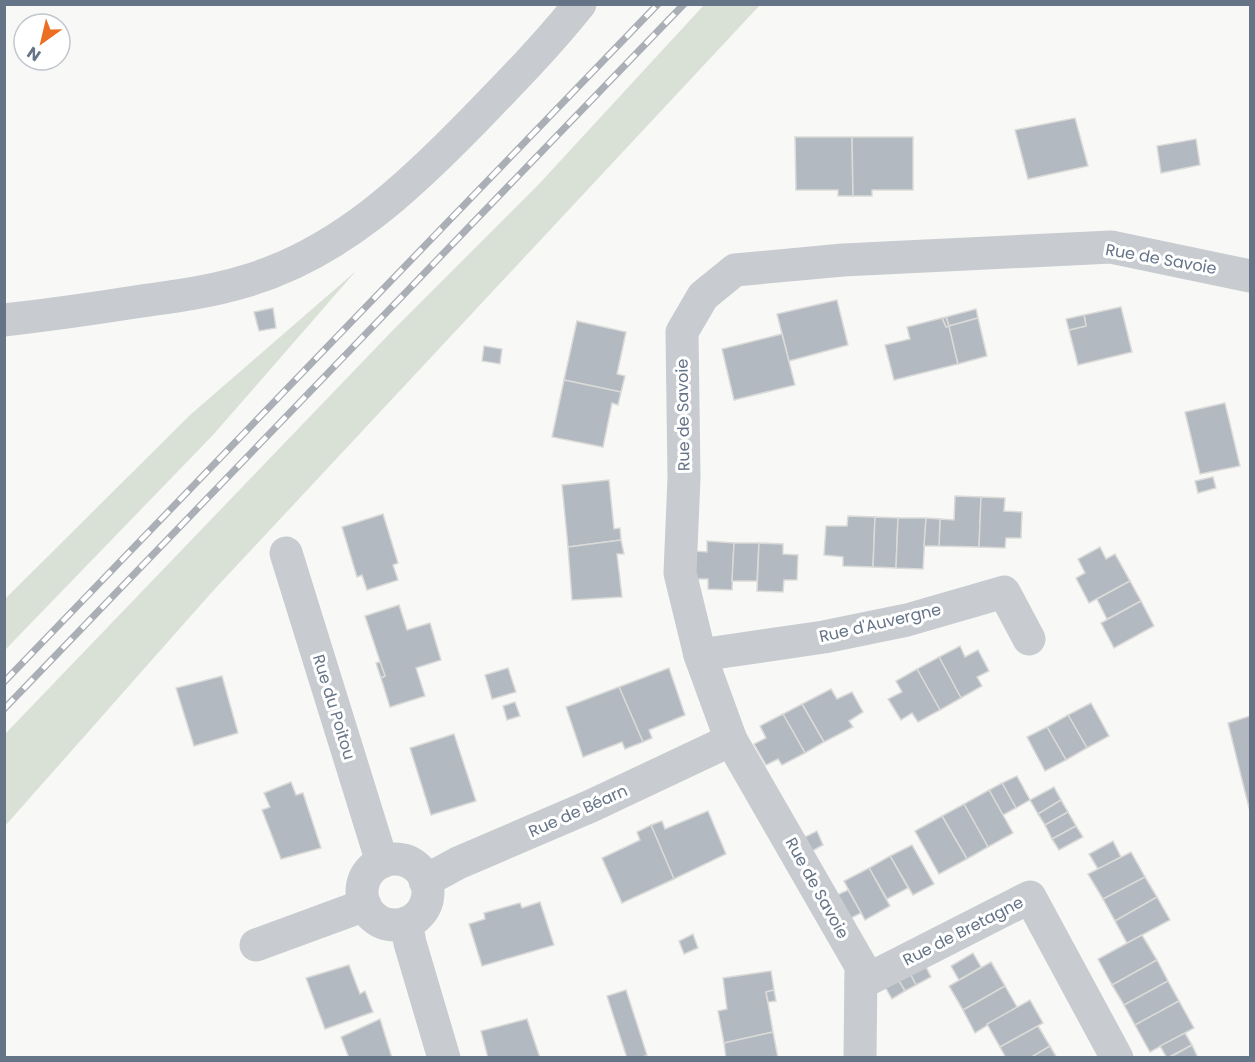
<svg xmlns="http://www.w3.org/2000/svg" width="1255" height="1062" viewBox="0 0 1255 1062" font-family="Poppins,sans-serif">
<rect width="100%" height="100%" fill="#f8f8f6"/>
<g fill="#d9e1d6">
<path d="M704 5H760L212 592 5 826V734L395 328 539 184Z"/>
<path d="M356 271 213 435 5 650V599L190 415Z"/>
</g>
<g fill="#b3b9c0" stroke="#dadad8" stroke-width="1.5">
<path d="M1075 118 1088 166 1028 179 1015 130Z"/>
<path d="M795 137H852L853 196H838V190H796Z"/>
<path d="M852 137H913V190H872V196H853Z"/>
<path d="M1196 139 1200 165 1161 173 1157 146Z"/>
<path d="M837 300 848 345 789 361 777 314Z"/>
<path d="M1121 307 1132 352 1078 365 1069 330 1086 326 1084 315Z"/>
<path d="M273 308 276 328 259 331 254 312Z"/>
<path d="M976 309 978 318 949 326 946 317Z"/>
<path d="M1084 315 1086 326 1069 330 1066 319Z"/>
<path d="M946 317 949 326 946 327 942 318Z"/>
<path d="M942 318 946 327 949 326 958 364 894 380 885 345 910 339 907 327Z"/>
<path d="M978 318 987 356 958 364 949 326Z"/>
<path d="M577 321 626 332 617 374 625 376 621 392 564 380Z"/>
<path d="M782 334 795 385 734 400 722 349Z"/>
<path d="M484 346 502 349 500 364 482 361Z"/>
<path d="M564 380 621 392 618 405 612 403 603 447 552 437Z"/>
<path d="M1225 403 1240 466 1200 474 1185 412Z"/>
<path d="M1213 477 1216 488 1198 493 1195 481Z"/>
<path d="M609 480 614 529 620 528 621 540 568 547 562 485Z"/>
<path d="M955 496 981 497 979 547 939 546 940 519 954 520Z"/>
<path d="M981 497 1005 498 1004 511 1022 512 1021 538H1006L1005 548 979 547Z"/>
<path d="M383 514 398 563 393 565 398 580 367 590 362 575 357 577 342 527Z"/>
<path d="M848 516 875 517 873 567 843 566V557L824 555 826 526H847Z"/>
<path d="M875 517 898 518 896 568 873 567Z"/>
<path d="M898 518H926L923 569 896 568Z"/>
<path d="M926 518 940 519 939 546H924Z"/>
<path d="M621 540 624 554H617L622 597 572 600 568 547Z"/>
<path d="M707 541 734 543 732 590 708 589V579H694V551L707 552Z"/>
<path d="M734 543H759L757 581H732Z"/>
<path d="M759 543 783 544V554L798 555 797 580H784L783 592 757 591Z"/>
<path d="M1100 547 1106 559 1115 554 1130 581 1089 603 1076 578 1085 573 1078 559Z"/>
<path d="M1130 581 1141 601 1107 619 1097 599Z"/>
<path d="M1141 601 1154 626 1114 648 1101 623Z"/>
<path d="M399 605 407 630 430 623 441 660 416 668 425 696 390 707 381 678 385 676 365 616Z"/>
<path d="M960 646 965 657 978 650 989 671 977 677 982 686 961 698 939 657Z"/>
<path d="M939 657 961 698 940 710 917 669Z"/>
<path d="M380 662 385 676 381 678 376 663Z"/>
<path d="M508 668 516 692 492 699 485 675Z"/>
<path d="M669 668 685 715 649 730 652 738 643 742 619 687Z"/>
<path d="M917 669 940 710 918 722 912 713 901 720 888 699 902 692 896 681Z"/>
<path d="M222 676 238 733 194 746 176 688Z"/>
<path d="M619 687 643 742 625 749 622 742 583 757 566 707Z"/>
<path d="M831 689 837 699 852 692 863 712 849 721 853 727 824 742 802 704Z"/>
<path d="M515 702 520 716 507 720 503 706Z"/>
<path d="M1091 703 1109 736 1087 748 1068 715Z"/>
<path d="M802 704 824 742 805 753 783 714Z"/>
<path d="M783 714 805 753 782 765 778 759 766 765 754 744 766 738 760 726Z"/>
<path d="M1068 715 1087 748 1066 760 1047 727Z"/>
<path d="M1250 716V808H1249L1228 723Z"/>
<path d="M1047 727 1066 760 1045 771 1027 737Z"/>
<path d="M454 734 476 801 431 815 410 748Z"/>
<path d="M1017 776 1030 800 1016 808 1002 783Z"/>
<path d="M291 782 296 795 303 793 321 848 281 859 262 810 270 807 264 793Z"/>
<path d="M1002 783 1016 808 1003 815 989 790Z"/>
<path d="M1054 787 1061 800 1038 814 1030 800Z"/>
<path d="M989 790 1013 833 988 847 964 804Z"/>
<path d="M1061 800 1068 812 1045 825 1038 814Z"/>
<path d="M964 804 988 847 967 859 942 816Z"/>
<path d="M708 811 726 854 674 879 651 825 662 821 665 829Z"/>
<path d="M1068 812 1076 826 1052 839 1045 825Z"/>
<path d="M942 816 967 859 939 874 915 831Z"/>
<path d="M651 825 674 879 622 903 602 858 640 840 637 832Z"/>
<path d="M1076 826 1083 837 1059 850 1052 839Z"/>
<path d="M817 831 823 845 812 851 805 837Z"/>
<path d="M1113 841 1121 857 1098 869 1089 854Z"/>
<path d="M912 845 934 884 913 895 890 856Z"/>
<path d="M1131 852 1145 877 1103 899 1088 874Z"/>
<path d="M890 856 908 888 887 899 869 868Z"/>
<path d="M869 868 890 906 865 920 844 881Z"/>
<path d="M1145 877 1157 897 1115 921 1103 899Z"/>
<path d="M848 890 861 913 849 919 837 895Z"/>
<path d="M1157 897 1170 920 1127 943 1115 921Z"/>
<path d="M540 902 554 945 482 966 469 924 485 919 484 913 520 903 522 908Z"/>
<path d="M693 934 698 948 684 954 679 941Z"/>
<path d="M1142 935 1157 960 1112 985 1098 959Z"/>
<path d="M919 953 931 977 916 985 904 962Z"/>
<path d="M973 953 981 967 959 980 951 966Z"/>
<path d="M1157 960 1168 981 1124 1005 1112 985Z"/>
<path d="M904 962 916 985 905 991 892 969Z"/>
<path d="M991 962 1005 986 963 1010 949 986Z"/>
<path d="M349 965 360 994 365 991 373 1012 325 1029 306 978Z"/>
<path d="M892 969 905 991 892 999 879 976Z"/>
<path d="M771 971 774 990 766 992 773 1032 724 1043 718 1011 727 1009 723 978Z"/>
<path d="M1168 981 1179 1001 1135 1025 1124 1005Z"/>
<path d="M1005 986 1017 1007 975 1033 963 1010Z"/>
<path d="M626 990 647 1055 641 1058H627L607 996Z"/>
<path d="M774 990 776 1001 768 1002 766 992Z"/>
<path d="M1030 1000 1043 1023 1000 1047 987 1024Z"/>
<path d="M1179 1001 1194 1028 1150 1052 1135 1025Z"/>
<path d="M380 1019 392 1058H349L341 1037Z"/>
<path d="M527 1019 540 1058H488L481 1031Z"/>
<path d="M1038 1026 1050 1046 1030 1058H1006L1000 1047Z"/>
<path d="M773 1032 778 1058H726L724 1043Z"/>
<path d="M1185 1033 1192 1045 1167 1058 1160 1046Z"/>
<path d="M1192 1045 1198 1058H1169Z"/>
<path d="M1050 1046 1057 1058H1030Z"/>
</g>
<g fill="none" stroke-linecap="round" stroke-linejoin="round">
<g stroke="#c8cbcf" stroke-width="33">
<path d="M4 320C48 315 91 309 135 302 172 297 210 292 246 281 340 253 410 186 476 118 512 81 548 44 580 4"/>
<path d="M286 553 382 862"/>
<path d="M700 655 824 637 907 620 1004 592 1029 639"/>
<circle cx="395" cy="892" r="33"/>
<path d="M425 881 458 863 591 806 731 740"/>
<path d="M406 923 410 943 444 1058"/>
<path d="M256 945 365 905"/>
<path d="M861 983 1030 897 1117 1058"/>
<path d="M860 1058 861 966 731 740 700 655 680 573 684 478 682 332 703 296 735 270 843 260 1111 247 1250 276"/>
</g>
<g stroke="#aaaeb5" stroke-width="7">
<g id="rail">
<path d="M4 682 658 4"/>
<path d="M4 709 684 4"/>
</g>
</g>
<use href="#rail" stroke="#fff" stroke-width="4.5" stroke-dasharray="14" stroke-linecap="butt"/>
</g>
<g text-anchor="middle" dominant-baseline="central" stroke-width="6" stroke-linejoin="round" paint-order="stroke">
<g font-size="16" fill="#667488" stroke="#fff">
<text transform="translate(1161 259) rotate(10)">Rue de Savoie</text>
<text transform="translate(683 415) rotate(-91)">Rue de Savoie</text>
<text transform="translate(880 623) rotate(-13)">Rue d'Auvergne</text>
<text transform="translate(334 707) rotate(73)">Rue du Poitou</text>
<text transform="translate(578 811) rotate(-24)">Rue de Béarn</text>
<text transform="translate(817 888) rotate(61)">Rue de Savoie</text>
<text transform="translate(963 931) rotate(-27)">Rue de Bretagne</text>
</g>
</g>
<rect width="1255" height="1062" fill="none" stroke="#667488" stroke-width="12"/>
<g transform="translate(42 42) rotate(214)"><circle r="28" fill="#ffffff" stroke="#c2c7cf" stroke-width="1.5"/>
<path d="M0-4.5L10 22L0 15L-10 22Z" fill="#eb7023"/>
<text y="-9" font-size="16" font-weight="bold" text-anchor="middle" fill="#667488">N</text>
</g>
</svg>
